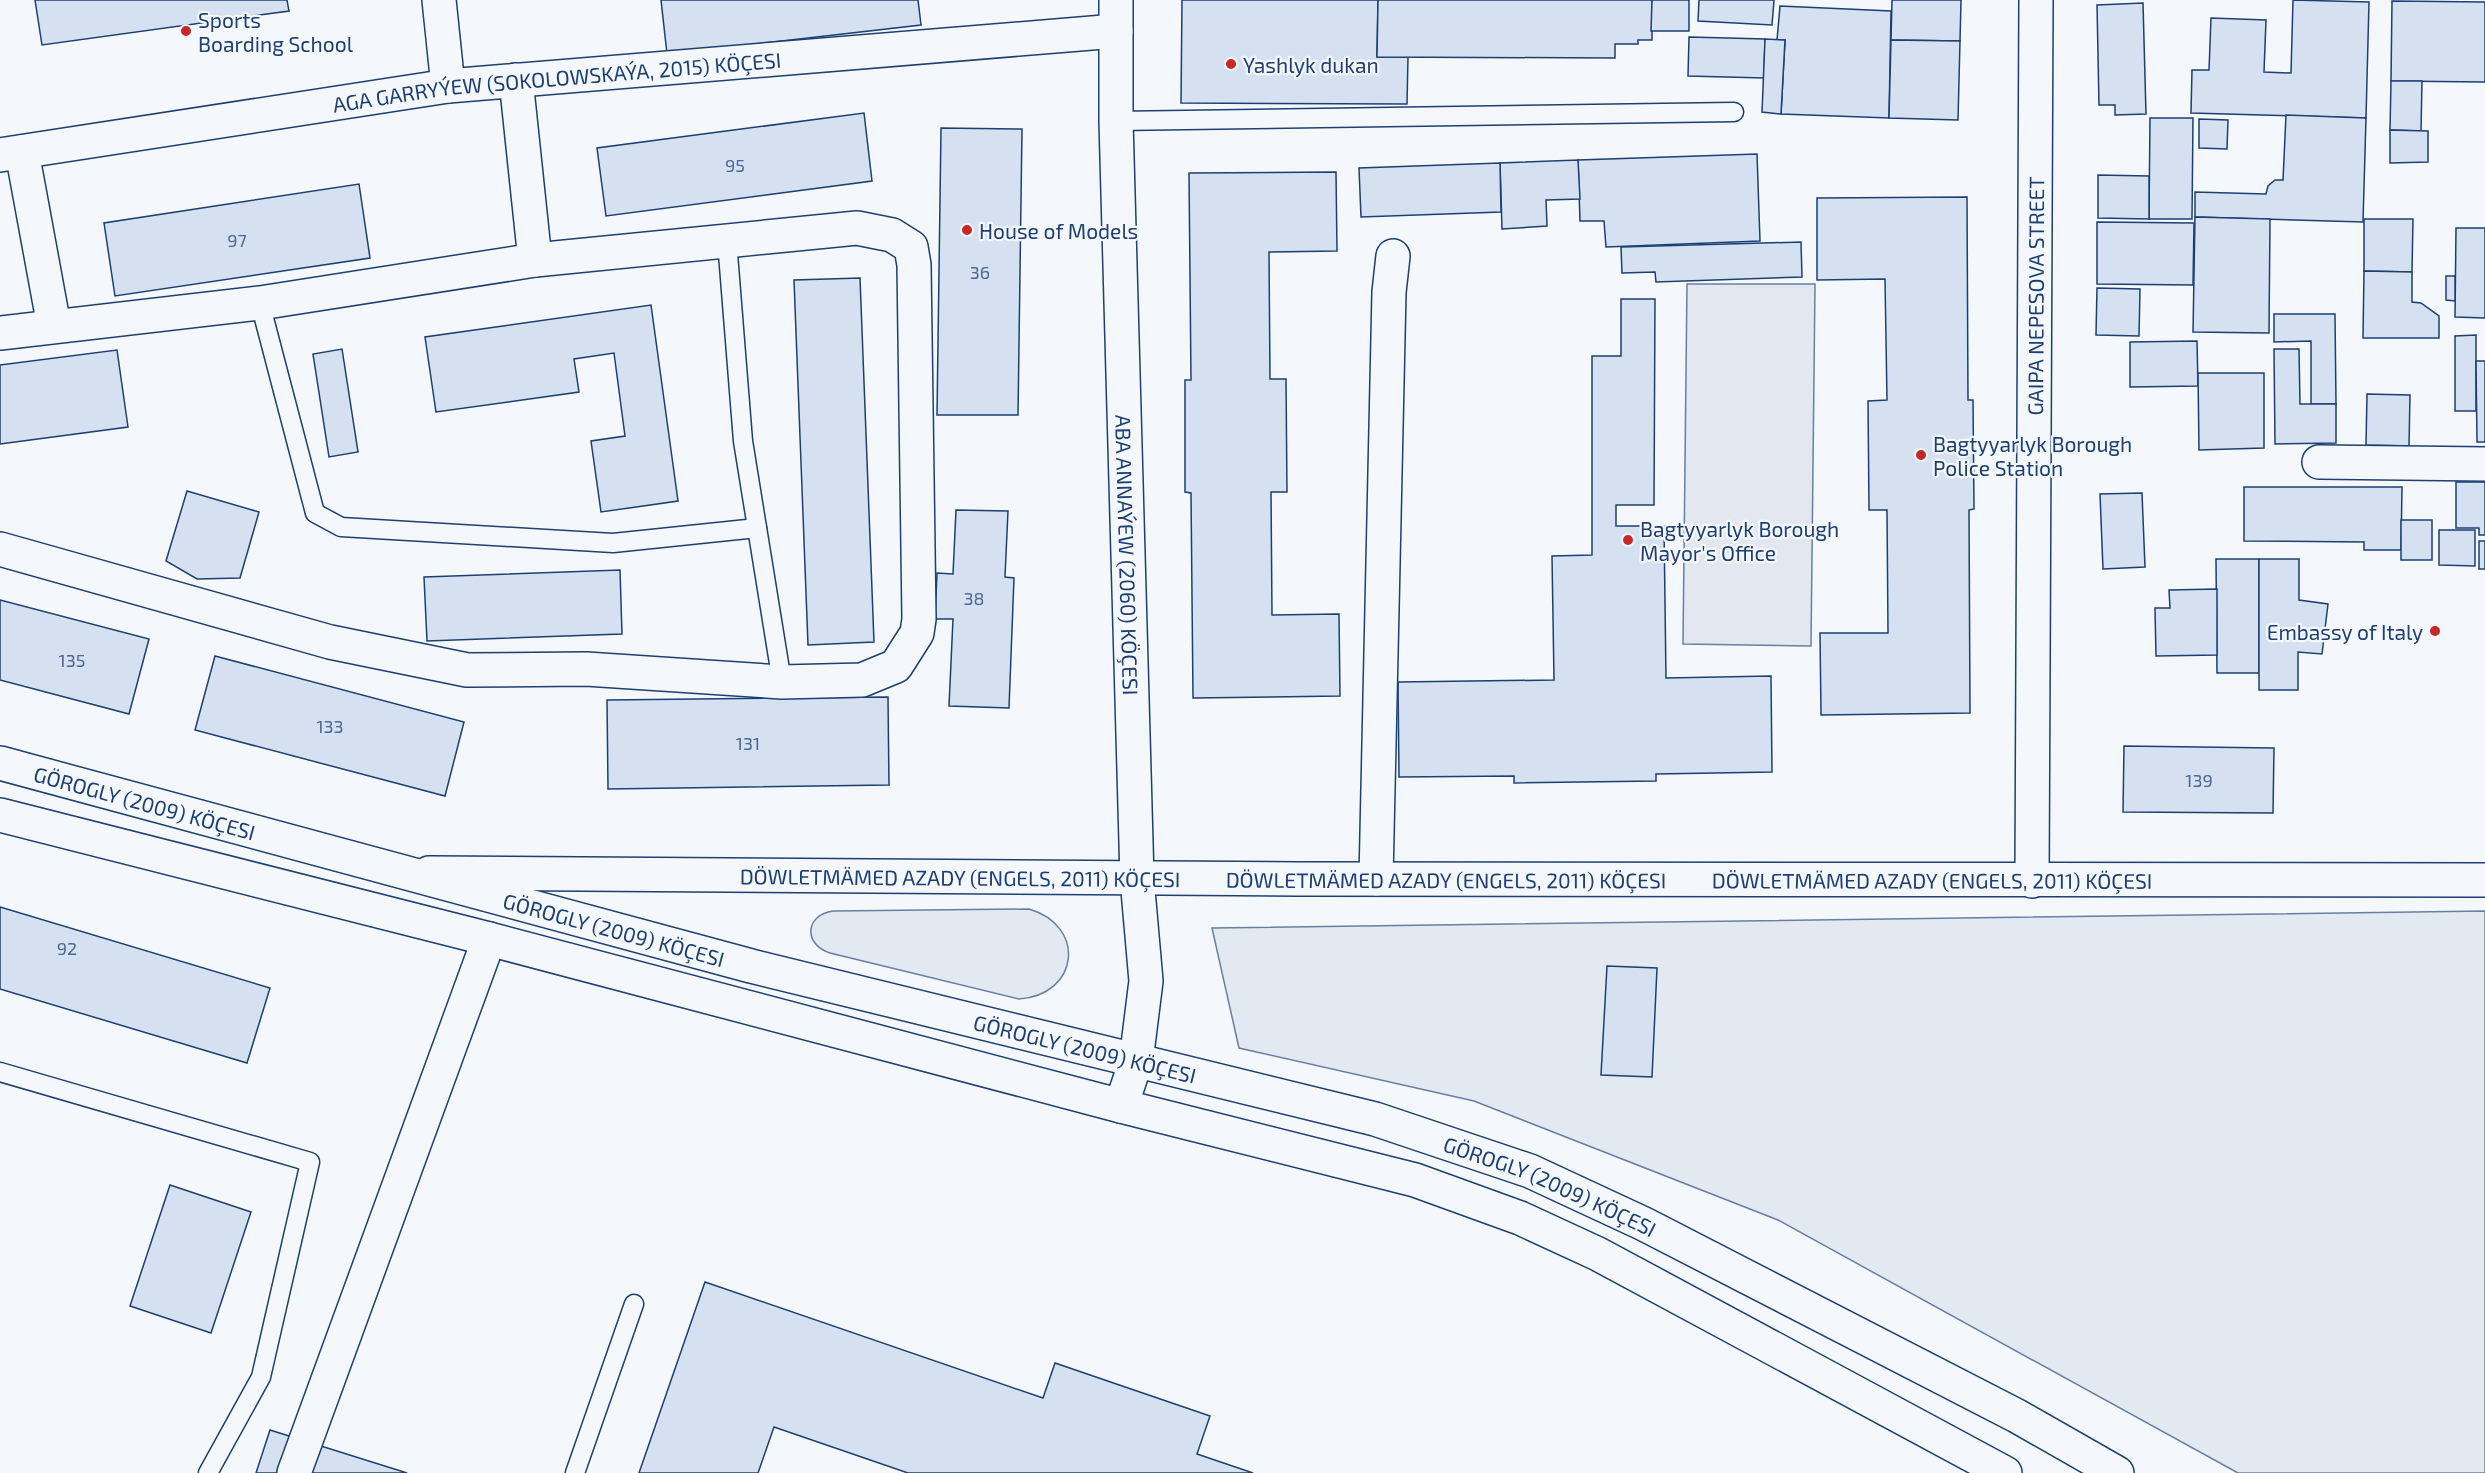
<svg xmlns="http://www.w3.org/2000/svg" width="2485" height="1473" viewBox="0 0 2485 1473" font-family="'Exo 2',sans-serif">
<rect width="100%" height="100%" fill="#f4f7fb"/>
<g fill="#e3e9f0" stroke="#687fa3" stroke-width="1.5">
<path d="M1029 909C1087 926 1079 995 1019 999L830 953C803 944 805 915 833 911Z"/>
<path d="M2485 911V1473H2238L1778 1220 1474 1101 1239 1048 1212 928Z"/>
</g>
<path fill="#e3e8f0" stroke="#687fa3" stroke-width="1.5" d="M1687 284H1815L1811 646 1683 644Z"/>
<g fill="#d5e0f0" stroke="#1d3f73" stroke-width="1.5">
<path d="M35 0H287L289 11 42 45Z"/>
<path d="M661 0H918L921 25 667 54Z"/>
<path d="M1182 0H1378L1377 57H1408L1407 104 1181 103Z"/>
<path d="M1378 0H1652V40H1638V44H1615V58L1377 57Z"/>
<path d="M1652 0H1689V31H1651Z"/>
<path d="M1699 0H1774L1772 25 1698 21Z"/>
<path d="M1892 0H1961L1960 41 1891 40Z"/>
<path d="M2293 0 2369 2 2366 118 2191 113 2192 70H2209L2211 18 2266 20 2264 72 2291 73Z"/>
<path d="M2392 1 2485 2V82L2391 81Z"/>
<path d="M2143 3 2146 114 2115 115V105H2099L2097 5Z"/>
<path d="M1780 6 1891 11 1889 118 1781 114 1785 40H1777Z"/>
<path d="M1689 37 1765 39 1764 78 1688 76Z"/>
<path d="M1765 39 1785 40 1781 114 1762 112Z"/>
<path d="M1891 40 1960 41 1958 120 1889 118Z"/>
<path d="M2391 81H2422L2421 131 2390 130Z"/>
<path d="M864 113 872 181 606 216 597 148Z"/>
<path d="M2286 115 2366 118 2363 222 2195 217V192L2266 194 2268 186 2275 180H2283Z"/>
<path d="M2150 118H2193L2192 219H2149Z"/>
<path d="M2199 119 2228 120 2227 149 2199 148Z"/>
<path d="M941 128 1022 129 1018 415H937Z"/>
<path d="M2390 130 2428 131V162L2390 163Z"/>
<path d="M1757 154 1760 241 1606 247 1604 221H1580L1578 160Z"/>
<path d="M1578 160 1580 199 1546 200 1547 226 1502 229 1500 163Z"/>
<path d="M1500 163 1501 212 1361 217 1359 168Z"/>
<path d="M1336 172 1337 251 1269 252 1270 379H1286L1287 492H1271L1272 615 1339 614 1340 696 1193 698 1191 493 1185 492V380H1191L1189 173Z"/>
<path d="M2098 175 2149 176V219L2098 218Z"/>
<path d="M359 184 370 258 115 296 104 223Z"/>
<path d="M1967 197 1968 400H1973L1974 509 1969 510 1970 713 1821 715 1820 633H1888L1887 510H1869L1868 401 1887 400 1885 279 1817 280V198Z"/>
<path d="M2195 217 2270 219 2269 333 2193 332Z"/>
<path d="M2364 219H2413L2412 272 2364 271Z"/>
<path d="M2097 222 2194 223 2193 285 2097 284Z"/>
<path d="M2456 228H2485V318L2455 317Z"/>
<path d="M1801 242 1802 277 1656 282 1655 272 1622 273 1621 247Z"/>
<path d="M2364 271 2412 272V302L2421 303 2439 316V338H2363Z"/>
<path d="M2446 276H2455V301L2446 300Z"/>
<path d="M860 278 874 642 808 645 794 280Z"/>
<path d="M2097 288 2140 289 2139 336 2096 335Z"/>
<path d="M1621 299H1655L1654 505H1616V526H1664L1666 678 1771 676 1772 772 1656 774V781L1514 783V776L1399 777 1398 682 1554 680 1552 556 1592 555V356H1621Z"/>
<path d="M651 305 678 501 601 512 591 441 625 436 614 353 574 359 579 392 436 412 425 337Z"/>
<path d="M2274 314H2335L2336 404H2311V341L2274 342Z"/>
<path d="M2476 335V411H2455V336Z"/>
<path d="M2197 341 2198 386 2130 387V342Z"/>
<path d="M342 349 358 452 329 457 313 354Z"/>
<path d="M2274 349H2299L2300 404H2336V443L2275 444Z"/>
<path d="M117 350 128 427 0 444V365Z"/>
<path d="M2476 361H2485V442H2477Z"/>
<path d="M2198 373H2264V448L2199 450Z"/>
<path d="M2367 394 2410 395 2409 446 2366 445Z"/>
<path d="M2456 482H2485V535H2479V528H2456Z"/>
<path d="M2244 487H2402L2401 550H2364V542L2244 541Z"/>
<path d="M187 491 259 512 240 578 197 579 166 561Z"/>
<path d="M2142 493 2145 567 2103 569 2100 494Z"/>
<path d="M956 510 1008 511 1005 577 1014 578 1009 708 949 706 953 619H935L937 573 953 574Z"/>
<rect x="2401" y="520" width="31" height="40"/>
<path d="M2439 530H2475V566L2439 565Z"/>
<rect x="2479" y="541" width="6" height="28"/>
<path d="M2216 559H2259V673H2217Z"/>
<path d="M2259 559H2299V600L2328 604 2322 654 2298 652V690H2259Z"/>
<path d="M620 570 622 634 427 641 424 577Z"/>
<path d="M2217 589V655L2156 656 2155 608H2170L2169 590Z"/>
<path d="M0 600 149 639 129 714 0 680Z"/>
<path d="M215 656 464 722 445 796 195 730Z"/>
<path d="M888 697 889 785 608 789 607 700Z"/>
<path d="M2124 746 2274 748 2273 813 2123 812Z"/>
<path d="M0 907 270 988 247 1063 0 989Z"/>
<path d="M1607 966 1657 968 1652 1077 1601 1075Z"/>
<path d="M170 1185 251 1212 211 1333 130 1306Z"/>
<path d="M705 1282 1043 1398 1055 1363 1210 1416 1197 1454 1253 1473H908L774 1427 758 1473H639Z"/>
<path d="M270 1430 407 1473H256Z"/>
</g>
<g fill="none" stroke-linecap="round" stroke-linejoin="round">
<g stroke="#1d3f73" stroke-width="21">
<g id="service">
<path d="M1116 121 1734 112"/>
<path d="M727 241 743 441 782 682"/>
<path d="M260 303 315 513 341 527 613 543 757 528"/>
<path d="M0 1072 310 1162 261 1377 208 1473"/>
<path d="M575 1473 634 1304"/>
</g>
</g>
<g stroke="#1d3f73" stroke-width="36">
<g id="minor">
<path d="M439 0 448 86"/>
<path d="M516 80 535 260"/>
<path d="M22 152 54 326"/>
<path id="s1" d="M0 155 448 86 1116 31"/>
<path d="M0 333 260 303 535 260 857 228 892 235 911 247 914 265 919 619 917 633 896 666 862 680 782 682 586 669 467 670 330 642 0 549"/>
<path d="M2319 462 2485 464"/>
<path d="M1376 879 1389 292 1393 256"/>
<path id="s2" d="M2032 881 2036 0"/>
<path d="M294 1473 489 939"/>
</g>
</g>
<g stroke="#1d3f73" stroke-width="36">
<g id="tertiary">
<path id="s3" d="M1116 0V121L1137 879 1146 981 1136 1061 1121 1106"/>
<path id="s4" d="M429 873 1298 879 2485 880"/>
</g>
</g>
<g stroke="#1d3f73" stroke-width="36">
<g id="secondary">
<path id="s5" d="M0 763 751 966 1375 1119 1530 1171 1644 1224 2017 1416 2117 1473"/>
<path d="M0 815 489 939 1121 1106 1415 1180 1520 1218 1598 1254 2005 1473"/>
</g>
</g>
<use href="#service" stroke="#f4f7fb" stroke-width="18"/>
<use href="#minor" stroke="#f4f7fb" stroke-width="33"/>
<use href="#tertiary" stroke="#f4f7fb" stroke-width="33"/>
<use href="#secondary" stroke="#f4f7fb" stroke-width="33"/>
</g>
<g fill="#c62828" stroke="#f4f7fb" stroke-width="2">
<circle cx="186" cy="31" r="6"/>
<circle cx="1231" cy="64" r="6"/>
<circle cx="967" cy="230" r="6"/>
<circle cx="1921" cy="455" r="6"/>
<circle cx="1628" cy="540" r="6"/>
<circle cx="2435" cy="631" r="6"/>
</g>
<g text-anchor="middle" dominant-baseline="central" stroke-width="4.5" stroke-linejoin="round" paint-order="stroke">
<g font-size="18" fill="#4b6792">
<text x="735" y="165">95</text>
<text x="237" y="240">97</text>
<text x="980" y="272">36</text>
<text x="974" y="598">38</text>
<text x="72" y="660">135</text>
<text x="330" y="726">133</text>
<text x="748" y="743">131</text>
<text x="2199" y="780">139</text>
<text x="67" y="948">92</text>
</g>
<g font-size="21" fill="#1d3f73" stroke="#f4f7fb" text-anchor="start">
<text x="198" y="19">Sports<tspan x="198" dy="24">Boarding School</tspan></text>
<text x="1243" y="64">Yashlyk dukan</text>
<text x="979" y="230">House of Models</text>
<text x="1933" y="443">Bagtyyarlyk Borough<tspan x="1933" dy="24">Police Station</tspan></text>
<text x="1640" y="528">Bagtyyarlyk Borough<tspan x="1640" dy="24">Mayor's Office</tspan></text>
<text x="2423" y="631" text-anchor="end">Embassy of Italy</text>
</g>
<g font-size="21" fill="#1d3f73" stroke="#f4f7fb">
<text stroke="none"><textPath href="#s1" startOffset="562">AGA GARRYÝEW (SOKOLOWSKAÝA, 2015) KÖÇESI</textPath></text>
<text stroke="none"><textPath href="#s2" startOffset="585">GAIPA NEPESOVA STREET</textPath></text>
<text stroke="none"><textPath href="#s3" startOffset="555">ABA ANNAÝEW (2060) KÖÇESI</textPath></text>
<text stroke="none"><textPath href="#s5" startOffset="150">GÖROGLY (2009) KÖÇESI</textPath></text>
<text stroke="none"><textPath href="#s4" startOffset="531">DÖWLETMÄMED AZADY (ENGELS, 2011) KÖÇESI</textPath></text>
<text stroke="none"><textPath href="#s4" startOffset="1017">DÖWLETMÄMED AZADY (ENGELS, 2011) KÖÇESI</textPath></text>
<text stroke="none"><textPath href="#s4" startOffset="1503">DÖWLETMÄMED AZADY (ENGELS, 2011) KÖÇESI</textPath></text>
<text stroke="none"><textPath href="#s5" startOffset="636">GÖROGLY (2009) KÖÇESI</textPath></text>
<text stroke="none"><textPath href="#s5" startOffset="1122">GÖROGLY (2009) KÖÇESI</textPath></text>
<text stroke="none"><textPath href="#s5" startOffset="1608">GÖROGLY (2009) KÖÇESI</textPath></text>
</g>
</g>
</svg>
